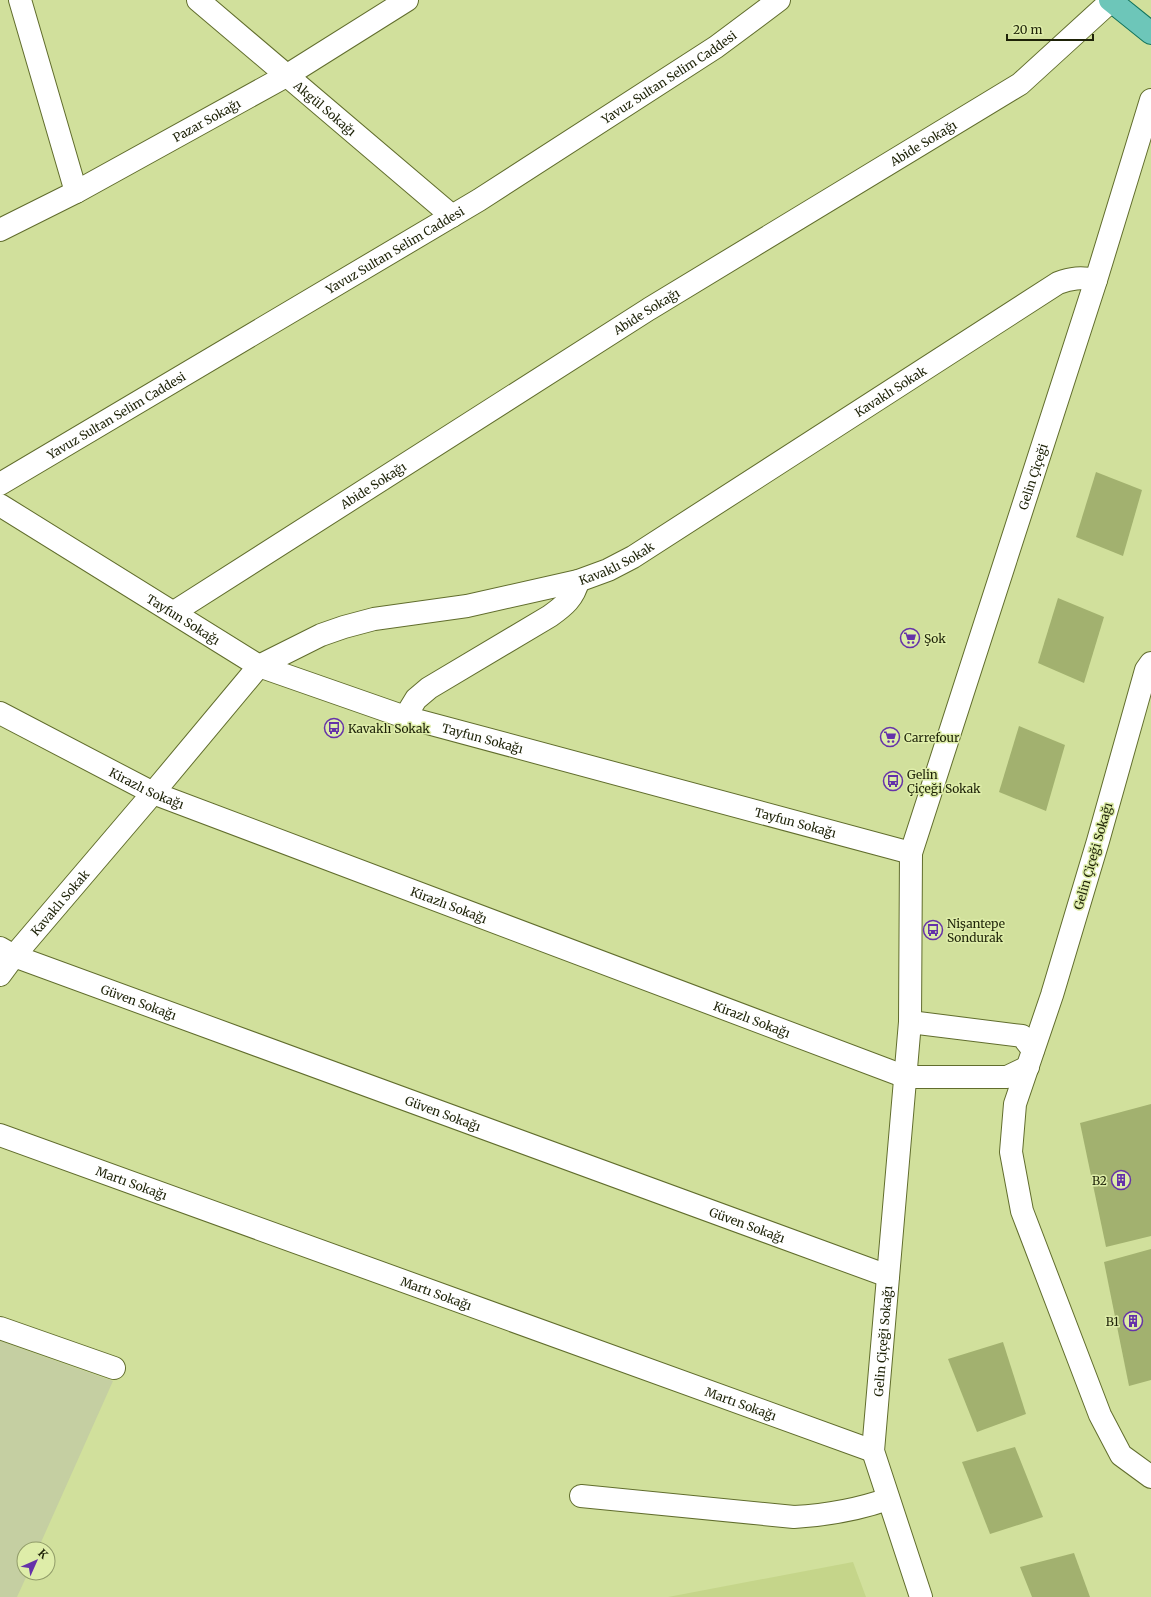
<svg xmlns="http://www.w3.org/2000/svg" width="1151" height="1597" viewBox="0 0 1151 1597" font-family="Merriweather,serif">
<rect width="100%" height="100%" fill="#d1e09c"/>
<path fill="#c5d58a" d="M853 1562 866 1597H668Z"/>
<path fill="#c5cfa2" d="M0 1341 113 1381 38 1549H24V1573H28L17 1597H0Z"/>
<g fill="#a2b16f">
<path d="M1096 472 1142 490 1123 556 1076 537Z"/>
<path d="M1058 598 1104 617 1084 683 1038 663Z"/>
<path d="M1019 726 1065 745 1046 811 999 792Z"/>
<path d="M1151 1104V1236L1106 1247 1080 1123Z"/>
<path d="M1151 1249V1380L1129 1386 1104 1262Z"/>
<path d="M1003 1342 1026 1414 977 1432 948 1359Z"/>
<path d="M1015 1447 1043 1517 990 1534 962 1462Z"/>
<path d="M1074 1553 1090 1597H1032L1020 1567Z"/>
</g>
<g fill="none" stroke-linecap="round" stroke-linejoin="round">
<g stroke="#616d2d" stroke-width="24">
<g id="minor">
<path d="M20 0 76 192"/>
<path id="s1" d="M198 0 452 216"/>
<path id="s2" d="M0 230 76 192 286 76 407 0"/>
<path id="s3" d="M0 484 479 200 716 47 779 0"/>
<path id="s4" d="M0 505 259 666 405 717 911 853"/>
<path id="s5" d="M174 612 649 309 1020 84 1111 1"/>
<path d="M1151 663 1146 670 1098 841 1052 995 1015 1104 1011 1152 1022 1211 1100 1415 1121 1455 1151 1477"/>
<path id="s6" d="M0 713 153 793 906 1077H1007L1028 1067"/>
<path d="M405 717 416 699 429 688 550 616C564 606 574 598 578 581"/>
<path id="s7" d="M0 948 14 956 888 1276"/>
<path id="s8" d="M0 975 14 956 153 793 259 666 321 635 344 627 374 619 467 606 578 581 608 570 633 557 1058 283C1071 278 1081 277 1096 280"/>
<path d="M910 1022 1022 1036 1033 1050"/>
<path id="s9" d="M0 1135 873 1451"/>
<path d="M0 1328 114 1368"/>
<path d="M581 1496 794 1517C828 1515 857 1510 888 1499"/>
<path id="s10" d="M921 1597 873 1451 910 1022 911 853 1096 280 1151 100"/>
</g>
</g>
<g stroke="#12745d" stroke-width="24">
<path id="major" d="M1110 0 1151 33"/>
</g>
<use href="#minor" stroke="#fff" stroke-width="22"/>
<use href="#major" stroke="#6dc6b9" stroke-width="22"/>
</g>
<defs>
<g id="supermarket-ring" transform="scale(1)"><circle r="9.5" fill="#deeda9" stroke="#6532a9" stroke-width="1.5"/><path d="M-6-5.5h2.5l.6 2H6L4.5 2H-2.5L-4.4-4H-6ZM-1.5 3.2a1.3 1.3 0 1 0 .1 0ZM3 3.2a1.3 1.3 0 1 0 .1 0Z" fill="#6532a9"/></g>
<g id="bus-ring" transform="scale(1)"><circle r="9.5" fill="#deeda9" stroke="#6532a9" stroke-width="1.5"/><path d="M-5-6H5V4H4V6H2V4H-2V6H-4V4H-5ZM-3.5-4V0h7V-4ZM-3.5 1.2v1.5H-2V1.2ZM2 1.2v1.5H3.5V1.2Z" fill="#6532a9"/></g>
<g id="building-ring" transform="scale(1)"><circle r="9.5" fill="#deeda9" stroke="#6532a9" stroke-width="1.5"/><path d="M-4-6H4V6H1V3H-1V6H-4ZM-2.5-4.3h1.7v1.8h-1.7ZM.8-4.3h1.7v1.8H.8ZM-2.5-1h1.7V.8h-1.7ZM.8-1h1.7V.8H.8Z" fill="#6532a9"/></g>
</defs>
<g fill-rule="evenodd">
<use href="#supermarket-ring" x="910" y="638"/>
<use href="#bus-ring" x="334" y="728"/>
<use href="#supermarket-ring" x="890" y="737"/>
<use href="#bus-ring" x="893" y="781"/>
<use href="#bus-ring" x="933" y="930"/>
<use href="#building-ring" x="1121" y="1180"/>
<use href="#building-ring" x="1133" y="1321"/>
</g>
<g text-anchor="middle" dominant-baseline="central" stroke-width="3" stroke-linejoin="round" paint-order="stroke">
<g font-size="12" fill="#1e2308" stroke="#deeda9">
<text stroke="none"><textPath href="#s3" startOffset="783">Yavuz Sultan Selim Caddesi</textPath></text>
<text stroke="none"><textPath href="#s1" startOffset="167">Akgül Sokağı</textPath></text>
<text stroke="none"><textPath href="#s2" startOffset="234">Pazar Sokağı</textPath></text>
<text stroke="none"><textPath href="#s5" startOffset="884">Abide Sokağı</textPath></text>
<text stroke="none"><textPath href="#s3" startOffset="459">Yavuz Sultan Selim Caddesi</textPath></text>
<text stroke="none"><textPath href="#s5" startOffset="560">Abide Sokağı</textPath></text>
<text stroke="none"><textPath href="#s8" startOffset="1102">Kavaklı Sokak</textPath></text>
<text stroke="none"><textPath href="#s3" startOffset="135">Yavuz Sultan Selim Caddesi</textPath></text>
<text stroke="none"><textPath href="#s10" startOffset="1149">Gelin Çiçeği</textPath></text>
<text stroke="none"><textPath href="#s5" startOffset="236">Abide Sokağı</textPath></text>
<text stroke="none"><textPath href="#s8" startOffset="778">Kavaklı Sokak</textPath></text>
<text stroke="none"><textPath href="#s4" startOffset="216">Tayfun Sokağı</textPath></text>
<text stroke="none"><textPath href="#s4" startOffset="540">Tayfun Sokağı</textPath></text>
<text stroke="none"><textPath href="#s6" startOffset="165">Kirazlı Sokağı</textPath></text>
<text stroke="none"><textPath href="#s4" startOffset="864">Tayfun Sokağı</textPath></text>
<text transform="translate(1093 856) rotate(-74)">Gelin Çiçeği Sokağı</text>
<text stroke="none"><textPath href="#s8" startOffset="94">Kavaklı Sokak</textPath></text>
<text stroke="none"><textPath href="#s6" startOffset="489">Kirazlı Sokağı</textPath></text>
<text stroke="none"><textPath href="#s7" startOffset="149">Güven Sokağı</textPath></text>
<text stroke="none"><textPath href="#s6" startOffset="813">Kirazlı Sokağı</textPath></text>
<text stroke="none"><textPath href="#s7" startOffset="473">Güven Sokağı</textPath></text>
<text stroke="none"><textPath href="#s9" startOffset="140">Martı Sokağı</textPath></text>
<text stroke="none"><textPath href="#s7" startOffset="797">Güven Sokağı</textPath></text>
<text stroke="none"><textPath href="#s9" startOffset="464">Martı Sokağı</textPath></text>
<text stroke="none"><textPath href="#s10" startOffset="264">Gelin Çiçeği Sokağı</textPath></text>
<text stroke="none"><textPath href="#s9" startOffset="788">Martı Sokağı</textPath></text>
</g>
<g font-size="12" fill="#1e2308" stroke="#deeda9" text-anchor="start">
<text x="924" y="638">Şok</text>
<text x="348" y="728">Kavaklı Sokak</text>
<text x="904" y="737">Carrefour</text>
<text x="907" y="774">Gelin<tspan x="907" dy="14">Çiçeği Sokak</tspan></text>
<text x="947" y="923">Nişantepe<tspan x="947" dy="14">Sondurak</tspan></text>
<text x="1107" y="1180" text-anchor="end">B2</text>
<text x="1119" y="1321" text-anchor="end">B1</text>
</g>
</g>
<g transform="translate(36 1561) rotate(45)"><circle r="19" fill="#deeda9" stroke="#919c69"/>
<path d="M0-3L7 15L0 10L-7 15Z" fill="#6532a9"/>
<text y="-6" font-size="11" font-weight="bold" text-anchor="middle" fill="#1e2308">K</text>
</g>
<path d="M1007 34v6h86v-6" fill="none" stroke="#1e2308" stroke-width="2"/>
<text x="1013" y="34" font-size="12" fill="#1e2308" stroke="#deeda9" stroke-width="3" paint-order="stroke">20 m</text>
</svg>
